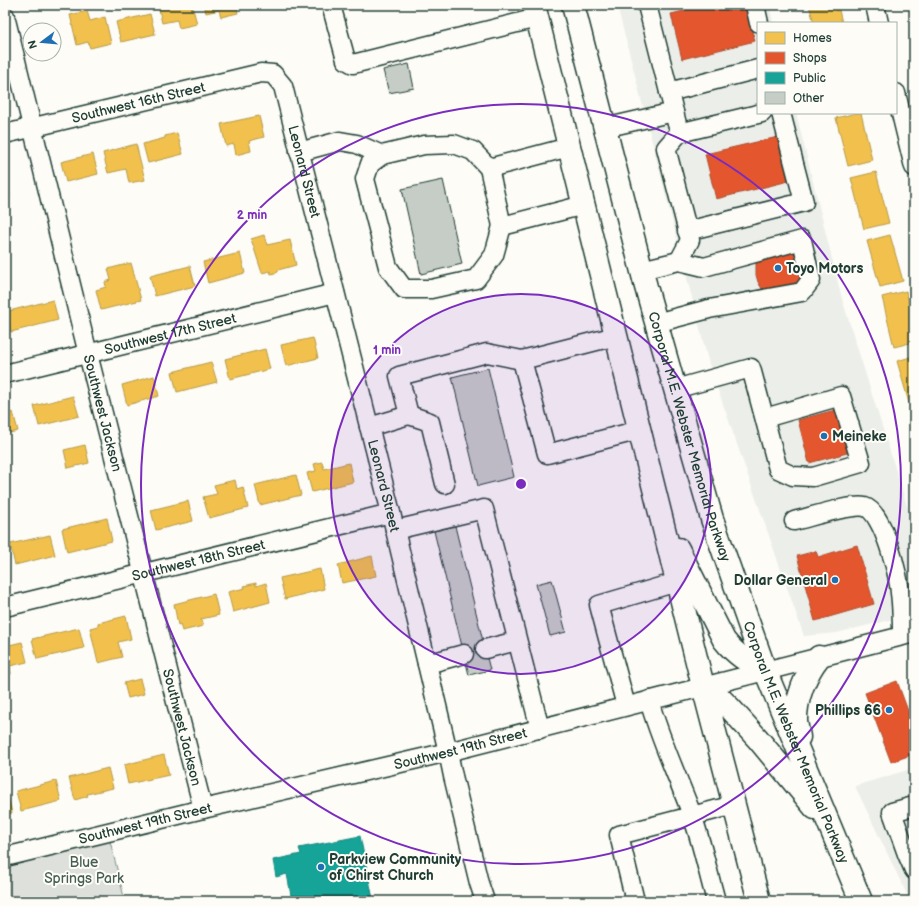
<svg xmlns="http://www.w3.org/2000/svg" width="919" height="906" viewBox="0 0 919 906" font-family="'Balsamiq Sans',sans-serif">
<rect width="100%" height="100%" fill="#fdfcf7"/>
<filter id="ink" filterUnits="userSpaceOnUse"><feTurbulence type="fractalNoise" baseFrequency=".025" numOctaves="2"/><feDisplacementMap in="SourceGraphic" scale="8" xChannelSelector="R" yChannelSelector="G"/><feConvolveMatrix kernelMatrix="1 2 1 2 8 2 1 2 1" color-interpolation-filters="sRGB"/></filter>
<g filter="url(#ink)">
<g fill="#eceee9">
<path d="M617 5H769L773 23H758V113H796L842 299 914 528V614L836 633 804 636 709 364Z"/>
<path d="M914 768V901H910L855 786Z"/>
</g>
<path fill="#dde0db" stroke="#7e8e88" d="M108 833 125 901H5V857Z"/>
<g fill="#f2c14e" stroke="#b39946">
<path d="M158 5H192L197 24 179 28 177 20 162 23Z"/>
<path d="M204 5H236L238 13 221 17 219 10 206 13Z"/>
<path d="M809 5H835L836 11 839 10 842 23H814Z"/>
<path d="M87 11 90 21 105 17 111 43 90 48 88 42 77 45 70 15Z"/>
<path d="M150 14 155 34 121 42 116 22Z"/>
<path d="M856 113H861L872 160 848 166 836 118Z"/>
<path d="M259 116 264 137 249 141 251 151 236 155 234 144 226 146 221 124Z"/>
<path d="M177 133 183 154 148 163 143 144 165 138V136Z"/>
<path d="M136 144 145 180 129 183 126 169 108 173 103 153Z"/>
<path d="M93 154 98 174 66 182 61 162Z"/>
<path d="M876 172 889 223 864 229 851 178Z"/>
<path d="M5 176 10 195 5 196Z"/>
<path d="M264 235 267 245 290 240 296 265 278 270V272L271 274 270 271 262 273 251 239Z"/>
<path d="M890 235 903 281 880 287 867 241Z"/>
<path d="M240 253 245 273 208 283 203 262Z"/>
<path d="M131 263 141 300 101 310 96 290 106 287 105 282 111 280 108 269Z"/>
<path d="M190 266 195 286 155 296 150 276Z"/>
<path d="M906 291 914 322V342L894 347 882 297Z"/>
<path d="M53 300 58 320 11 332 5 312Z"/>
<path d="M313 338 318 358 286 366 281 345Z"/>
<path d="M265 349 270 369 230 379 225 359Z"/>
<path d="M914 356V402L909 403 897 361Z"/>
<path d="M211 362 217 382 177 392 172 372Z"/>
<path d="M154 376 159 396 127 405 122 385Z"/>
<path d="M73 396 79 416 39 426 34 406Z"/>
<path d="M13 412 18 431 5 434V414Z"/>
<path d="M85 445 89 463 68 468 64 450Z"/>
<path d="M322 462 324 469 349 463 353 482 312 492 307 473 316 471 314 464Z"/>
<path d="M296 475 301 495 260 505 255 485Z"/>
<path d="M235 480 237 489 243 487 248 508 209 518 203 497 217 494 214 485Z"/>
<path d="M188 501 193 521 156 530 151 510Z"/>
<path d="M107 518 112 541 67 552 62 529Z"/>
<path d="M50 535 55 555 15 565 10 544Z"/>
<path d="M372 556 376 576 342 583 338 565Z"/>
<path d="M320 569 324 589 285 599 280 578Z"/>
<path d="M256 583V586L266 583 270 602 233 612 228 592 245 588 244 586Z"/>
<path d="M214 594 219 615 201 619 203 626 182 631 180 624 178 625 174 604Z"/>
<path d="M126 616 131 639 118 642 122 657 98 663 90 628 98 626V623Z"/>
<path d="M79 628 84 648 37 659 32 639Z"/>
<path d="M22 642 27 662 10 666 11 674 5 675V646Z"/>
<path d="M140 679 144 694 128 698 124 683Z"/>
<path d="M164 755 169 775 128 784 124 765Z"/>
<path d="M108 768 113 788 87 794 88 796 75 800 69 778Z"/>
<path d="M56 781 61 801 21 811 16 791Z"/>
<path d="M5 793H7L12 813 5 814Z"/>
</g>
<g fill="#e4572e" stroke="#a94f30">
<path d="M709 5H746L755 41 682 59 671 14Z"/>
<path d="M778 137 789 181 716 199 705 154Z"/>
<path d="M794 252 797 253 804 281 800 286 765 294 758 282 756 275V261Z"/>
<path d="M839 409 851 452 809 463 798 420Z"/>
<path d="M857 545 874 604 815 621 797 556 816 551 818 557Z"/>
<path d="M897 681 914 727V754L891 762 865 693Z"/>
</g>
<path fill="#17a398" stroke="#19847a" d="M360 836 373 899 364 901H292L287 874 276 877 273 860 301 854 299 848Z"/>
<g fill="#c6cdc7" stroke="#1f3d34">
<path d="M409 64 414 88 389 93 383 70Z"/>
<path d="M443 180 462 264 421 274 402 189Z"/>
<path d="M488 368 514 477 478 486 452 377Z"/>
<path d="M455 526 490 670 469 675 434 531Z"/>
<path d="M552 580 566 632 550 636 536 584Z"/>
</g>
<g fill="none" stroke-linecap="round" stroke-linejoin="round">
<g stroke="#1f3d34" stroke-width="21">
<g id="minor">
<path d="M331 5 346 60 353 64 537 18"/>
<path d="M647 5 669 92"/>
<path d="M755 5 759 23"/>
<path d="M875 5 879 23"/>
<path id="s1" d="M5 16 88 354 203 809"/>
<path d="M896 93 914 167"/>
<path d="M674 112 669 92 758 69"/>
<path d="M604 128 674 112 677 124"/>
<path id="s2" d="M5 134 261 73 273 74 283 86 391 513 448 752 453 776 479 883 485 901"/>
<path d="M569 147 489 168 502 226 584 205"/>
<path d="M299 152 340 141 357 144 382 155 424 145 454 144 473 151 489 168"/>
<path d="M382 155 370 164 365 179 388 267 404 289H431L476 279 494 255 502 226"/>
<path d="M687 231 804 202 781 113"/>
<path d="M679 261 690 240 666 148 679 133 762 113"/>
<path d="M641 270 679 261 704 267 802 240 811 280 802 292 709 309 656 323"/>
<path d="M616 336 522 360 547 454 640 430"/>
<path id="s3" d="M5 374 335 293"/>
<path d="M675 389 751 368 778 469 793 476 813 477 861 463 841 396 765 418"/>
<path d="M409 415 430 422 445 484"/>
<path d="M369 427 409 415 399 376 487 353 522 360"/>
<path d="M794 521C811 517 850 504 865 507 883 512 899 576 900 593 902 607 902 621 902 636"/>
<path d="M395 530 484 509 540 729"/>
<path id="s4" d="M5 607 391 513"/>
<path d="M485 649 517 641"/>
<path d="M427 664 464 654"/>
<path d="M649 700C660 740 678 777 692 815 702 843 708 873 716 901"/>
<path d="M626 706 599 605 677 582"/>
<path d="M914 806 892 812 907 854 914 870"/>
<path id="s5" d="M5 857 203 809 448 752 914 633"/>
<path d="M635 901 619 835 734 805"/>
</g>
</g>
<g stroke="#1f3d34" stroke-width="25">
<g id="major">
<path d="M534 5 703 686 759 901"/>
<path id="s6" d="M573 5 646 287 712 519 765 670 861 901"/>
<path d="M678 549 724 640C736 655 747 662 765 670"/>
<path d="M703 686 716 694 729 707 758 739 815 808"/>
<path d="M799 737C798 732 797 727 796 722 795 700 806 673 819 657"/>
</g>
</g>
<use href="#minor" stroke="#fdfcf7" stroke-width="18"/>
<use href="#major" stroke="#fdfcf7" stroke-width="22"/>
</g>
</g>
<circle cx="521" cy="484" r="190" fill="#7b2cbf" fill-opacity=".12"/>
<g fill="none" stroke="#7b2cbf" stroke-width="2">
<circle cx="521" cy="484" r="190"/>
<circle cx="521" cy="484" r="380"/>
</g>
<g fill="#1f6fb2" stroke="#fdfcf7" stroke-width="1.5">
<circle cx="778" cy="268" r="4"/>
<circle cx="824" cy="436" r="4"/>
<circle cx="835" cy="580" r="4"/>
<circle cx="889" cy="710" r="4"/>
<circle cx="321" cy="867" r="4"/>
</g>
<g text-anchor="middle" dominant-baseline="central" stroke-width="4" stroke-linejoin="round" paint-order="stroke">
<g font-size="14" fill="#1f3d34" stroke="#fdfcf7">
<text stroke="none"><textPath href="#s2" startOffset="137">Southwest 16th Street</textPath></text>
<text stroke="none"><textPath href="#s2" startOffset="379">Leonard Street</textPath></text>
<text stroke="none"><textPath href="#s3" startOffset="170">Southwest 17th Street</textPath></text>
<text stroke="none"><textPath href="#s1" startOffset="409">Southwest Jackson</textPath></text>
<text stroke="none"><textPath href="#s6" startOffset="447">Corporal M.E. Webster Memorial Parkway</textPath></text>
<text stroke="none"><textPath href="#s2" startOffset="703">Leonard Street</textPath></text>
<text stroke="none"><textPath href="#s4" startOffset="199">Southwest 18th Street</textPath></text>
<text stroke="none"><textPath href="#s1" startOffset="733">Southwest Jackson</textPath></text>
<text stroke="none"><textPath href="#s6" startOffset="771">Corporal M.E. Webster Memorial Parkway</textPath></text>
<text stroke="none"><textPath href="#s5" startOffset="468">Southwest 19th Street</textPath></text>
<text stroke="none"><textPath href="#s5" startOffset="144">Southwest 19th Street</textPath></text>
</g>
<g font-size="14" font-weight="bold" fill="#1f3d34" stroke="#fdfcf7" text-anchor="start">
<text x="786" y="268">Toyo Motors</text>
<text x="832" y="436">Meineke</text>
<text x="827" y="580" text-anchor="end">Dollar General</text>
<text x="881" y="710" text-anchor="end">Phillips 66</text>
<text x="329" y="859">Parkview Community<tspan x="329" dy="16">of Chirst Church</tspan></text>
</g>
<g font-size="14" fill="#455e55" stroke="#fdfcf7">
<text x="84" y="862">Blue<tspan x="84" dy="16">Springs Park</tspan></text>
</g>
</g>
<circle cx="521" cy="484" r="6" fill="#7b2cbf" stroke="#fdfcf7" stroke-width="2"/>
<g font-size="12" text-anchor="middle" font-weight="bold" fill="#7b2cbf" stroke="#fdfcf7" stroke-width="4" stroke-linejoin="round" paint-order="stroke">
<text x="252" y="219">2 min</text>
<text x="387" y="354">1 min</text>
</g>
<rect width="919" height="906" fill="none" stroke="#fdfcf7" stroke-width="20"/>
<rect x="10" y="10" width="899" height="886" fill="none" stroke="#1f3d34" stroke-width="1.5" filter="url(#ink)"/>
<rect x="757" y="22" width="140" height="92" fill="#fdfcf7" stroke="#a4b0a9"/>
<rect x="765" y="32" width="20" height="12" fill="#f2c14e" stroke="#a4b0a9"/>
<text x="793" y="42" font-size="12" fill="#1f3d34">Homes</text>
<rect x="765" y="52" width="20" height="12" fill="#e4572e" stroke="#a4b0a9"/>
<text x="793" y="62" font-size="12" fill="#1f3d34">Shops</text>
<rect x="765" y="72" width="20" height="12" fill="#17a398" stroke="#a4b0a9"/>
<text x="793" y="82" font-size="12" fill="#1f3d34">Public</text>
<rect x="765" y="92" width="20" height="12" fill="#c6cdc7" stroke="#a4b0a9"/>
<text x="793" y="102" font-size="12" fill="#1f3d34">Other</text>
<g transform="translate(42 42) rotate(254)"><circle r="19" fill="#fdfcf7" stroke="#a4b0a9"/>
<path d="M0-3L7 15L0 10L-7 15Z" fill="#1f6fb2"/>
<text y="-6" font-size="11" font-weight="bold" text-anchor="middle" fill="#1f3d34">N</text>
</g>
</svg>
